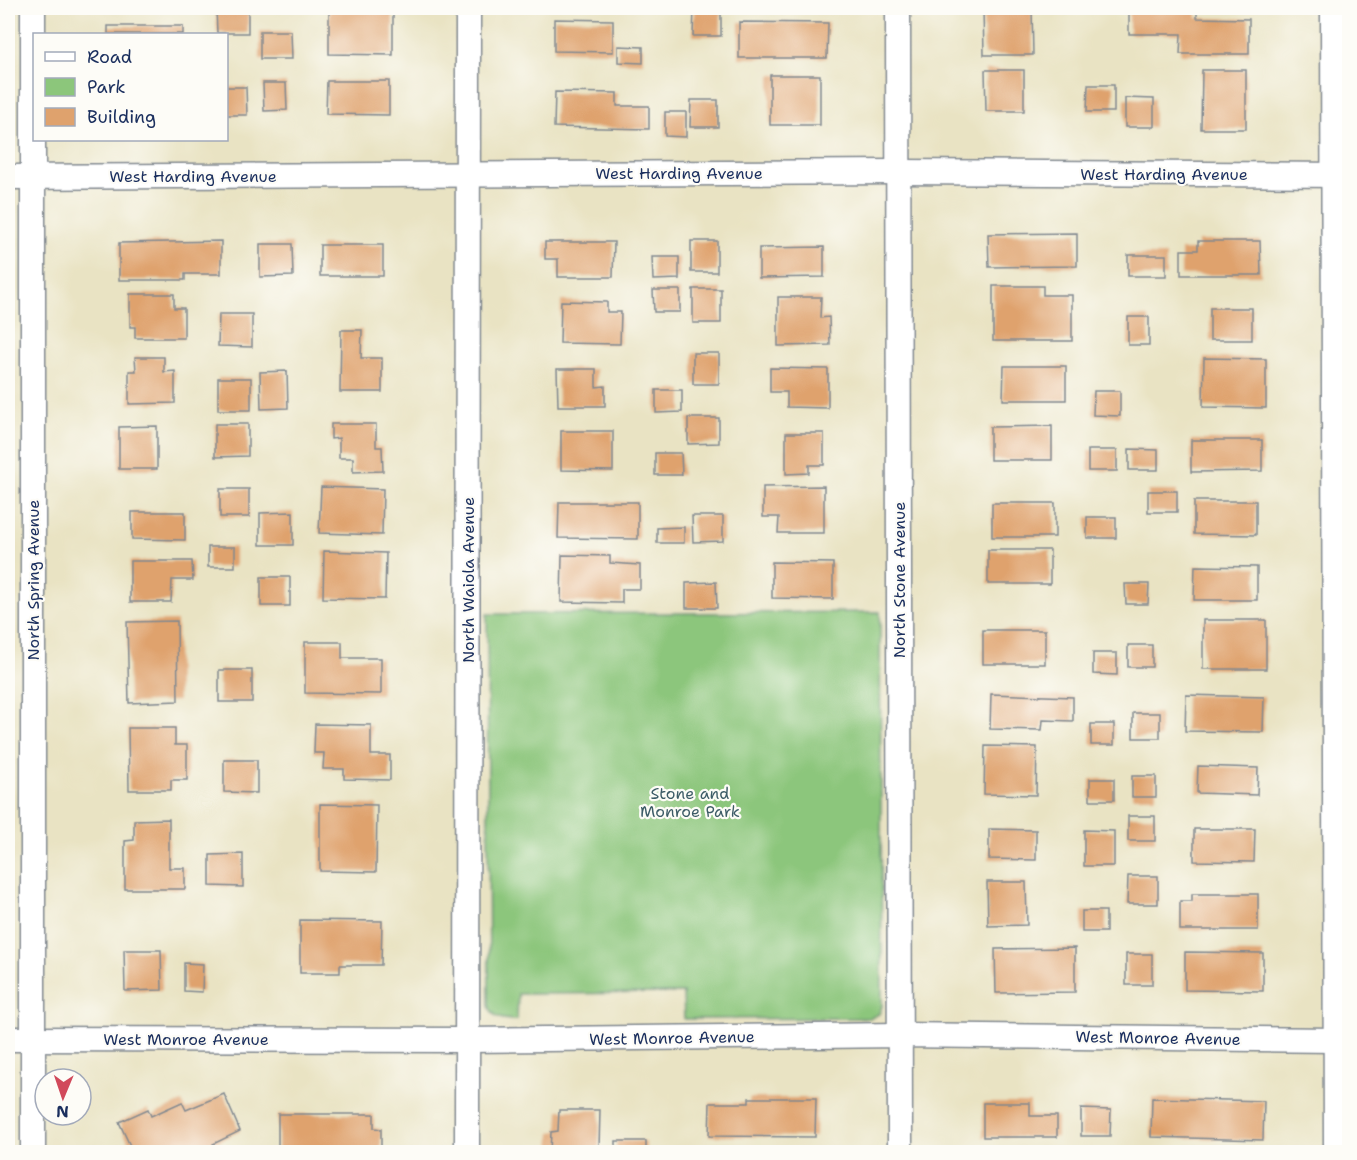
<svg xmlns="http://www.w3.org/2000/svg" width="1357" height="1160" viewBox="0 0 1357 1160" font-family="'Shantell Sans',sans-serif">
<rect width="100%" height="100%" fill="#fdfcf7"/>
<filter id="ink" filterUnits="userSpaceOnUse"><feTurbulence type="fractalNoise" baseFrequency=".0167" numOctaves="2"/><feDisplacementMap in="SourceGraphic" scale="12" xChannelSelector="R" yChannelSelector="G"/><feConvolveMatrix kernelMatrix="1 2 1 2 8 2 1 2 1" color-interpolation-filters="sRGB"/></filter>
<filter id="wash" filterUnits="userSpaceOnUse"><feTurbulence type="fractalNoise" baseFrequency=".008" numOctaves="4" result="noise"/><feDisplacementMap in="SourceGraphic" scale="24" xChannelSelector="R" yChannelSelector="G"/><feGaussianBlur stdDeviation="1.35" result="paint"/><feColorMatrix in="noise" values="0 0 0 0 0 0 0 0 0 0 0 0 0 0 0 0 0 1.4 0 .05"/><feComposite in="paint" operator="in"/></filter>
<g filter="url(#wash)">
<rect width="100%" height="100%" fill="#e9e3c3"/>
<path fill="#8cc67b" stroke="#547a6c" stroke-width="1.5" d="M880 612 882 1006 879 1014 871 1018 684 1019 683 993 518 994 517 1020C505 1020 494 1020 489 1006L487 614Z"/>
<g id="blocks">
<g fill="#dfa26d">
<path d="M216 8H248V33H217Z"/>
<path d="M694 8 721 9V36H693Z"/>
<path d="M983 8H1032L1033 55H984Z"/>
<path d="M329 10H393V55L329 54Z"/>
<path d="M1129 10H1197V18L1249 19V54H1180L1181 34H1129Z"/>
<path d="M554 19 613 20V52L554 51Z"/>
<path d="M739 22 828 23 827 58H739Z"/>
<rect x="108" y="26" width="75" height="8"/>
<path d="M260 31H291L292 59H260Z"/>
<path d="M618 46 643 47V63L618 62Z"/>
<path d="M985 70H1024V111H986Z"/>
<path d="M1202 70H1246V129H1201Z"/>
<rect x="770" y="75" width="50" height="50"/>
<path d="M327 81H389V115L326 114Z"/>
<path d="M263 83H286L287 110 264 111Z"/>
<path d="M1088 85H1114V112H1087Z"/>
<path d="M226 87H246L247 115H226Z"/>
<path d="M555 92 617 93V106H649V129L554 127Z"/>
<path d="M1125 98 1154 99V127H1125Z"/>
<path d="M691 100H718V127H690Z"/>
<path d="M665 112H686V137L665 136Z"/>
<path d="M1077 233V266L989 267 988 234Z"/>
<path d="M221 241V274H185V280H119V243Z"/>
<rect x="691" y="241" width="26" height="31"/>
<path d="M1198 241H1260L1261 275H1181V250H1198Z"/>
<path d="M545 242H614L613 277H558V259H545Z"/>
<path d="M260 244H292L293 276 260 277Z"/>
<rect x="320" y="245" width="63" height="31"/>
<path d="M824 247V277L759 278V248Z"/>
<rect x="1128" y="255" width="38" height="21"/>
<path d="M652 257H679V279L653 280Z"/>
<path d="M993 286H1043V295H1072V341H993Z"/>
<rect x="693" y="289" width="28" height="34"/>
<path d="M653 290H680V312H654Z"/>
<path d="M130 294H174V308H184V338H135V327H130Z"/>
<path d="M778 297H821L820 318 829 317 830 345 778 346Z"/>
<path d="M561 301 607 302V312H621L620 344 560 343Z"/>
<rect x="1210" y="308" width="42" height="32"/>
<path d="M219 314H252V347L218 346Z"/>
<rect x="1128" y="317" width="21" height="28"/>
<path d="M341 330H362L361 358H382V392H340Z"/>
<rect x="693" y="353" width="26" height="31"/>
<path d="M135 357H164V372L175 371V403L129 404V371H136Z"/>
<path d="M1204 358 1266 359V408L1203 407Z"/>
<path d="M1004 366H1066V400H1003Z"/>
<path d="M770 368 828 369V408L787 407V392H770Z"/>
<path d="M557 369H596V387L605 386V406H558Z"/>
<path d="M287 371 288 408 261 409 260 372Z"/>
<rect x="218" y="378" width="33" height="32"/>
<path d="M656 390H682V412L656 413Z"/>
<path d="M1094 391H1120V416L1093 415Z"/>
<path d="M688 418H719V443L688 444Z"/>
<path d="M215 424H248V456L215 457Z"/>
<path d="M331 424H376V447H382L383 471 353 472V458H339V438L331 439Z"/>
<path d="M157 426V469H119V427Z"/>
<path d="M1052 426V460H990V427Z"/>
<path d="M561 431H613V471L561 470Z"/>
<path d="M786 433H824V465H809V473L786 474Z"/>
<path d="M1191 440H1262V471L1191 472Z"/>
<path d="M1129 449 1158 450V470H1129Z"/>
<rect x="1088" y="450" width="29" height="21"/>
<path d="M655 453H681L682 475H655Z"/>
<path d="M824 486V533H778L779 517H763V487Z"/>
<path d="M321 487 383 489 382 535 319 533Z"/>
<rect x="220" y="489" width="29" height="28"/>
<rect x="1148" y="491" width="29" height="21"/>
<path d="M1194 501H1256V535L1194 534Z"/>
<path d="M559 502H638V539L558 538Z"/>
<rect x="992" y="503" width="63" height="34"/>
<path d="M132 512H185V540L132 539Z"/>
<path d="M293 512V545H260V513Z"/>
<path d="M692 516H723V541L693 542Z"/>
<rect x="1087" y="517" width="29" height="21"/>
<path d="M684 527V543H657V528Z"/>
<rect x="208" y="547" width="27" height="20"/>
<rect x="988" y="550" width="62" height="34"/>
<path d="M324 551 386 553 385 599 323 598Z"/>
<path d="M562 555 610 556V563L640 565V589H622V603L561 602Z"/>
<path d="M130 561H192L193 580H172L171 602H130Z"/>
<path d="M772 562 833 563V599L772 598Z"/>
<path d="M1195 566 1257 567V600H1194Z"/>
<rect x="261" y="577" width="29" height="29"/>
<path d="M716 582 717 608H686V583Z"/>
<path d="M1125 584H1149L1148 604H1126Z"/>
<rect x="1203" y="620" width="63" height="49"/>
<path d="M177 621 178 701 129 703 127 622Z"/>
<rect x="983" y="630" width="62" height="34"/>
<path d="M305 642H342V658H381V694L305 693Z"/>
<rect x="1128" y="645" width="24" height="22"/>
<path d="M1093 653H1117V675L1093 674Z"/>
<rect x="219" y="670" width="33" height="32"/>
<path d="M991 694 1073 697V721L1043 720 1042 730 990 729Z"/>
<path d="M1186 695 1264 697 1263 732 1185 731Z"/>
<rect x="1133" y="713" width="27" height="25"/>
<path d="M315 724 371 725V755H390V780L344 779V769H323L324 753H314Z"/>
<rect x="1091" y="724" width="23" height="21"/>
<path d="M128 728H175V745H187V780H171V790H129Z"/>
<path d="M985 746 1037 747 1036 795 984 794Z"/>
<path d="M224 760H257V793L224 792Z"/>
<path d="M1198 766 1258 768 1257 795 1197 793Z"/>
<rect x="1132" y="776" width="24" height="21"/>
<rect x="1090" y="779" width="24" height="21"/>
<path d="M320 804 377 805 376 872 320 871Z"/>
<rect x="1128" y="816" width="27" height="25"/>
<path d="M169 819V868H185V889H125V841L134 840V820Z"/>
<path d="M989 829 1036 830V860L989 859Z"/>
<path d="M1194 829H1255L1254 862 1194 861Z"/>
<path d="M1084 830 1114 831V866H1084Z"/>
<path d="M243 854V887L210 886V855Z"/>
<path d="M1128 876H1158V904H1127Z"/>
<path d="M987 882H1026L1027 925 988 926Z"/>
<path d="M1192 894H1258V930H1180V901H1192Z"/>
<rect x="1082" y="911" width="24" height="21"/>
<path d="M300 920 382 921 381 965H340V973H300Z"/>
<path d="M1075 948V992L996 993 995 949Z"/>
<path d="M124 950H161L162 990 125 991Z"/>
<path d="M1185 952 1263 953V991L1185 990Z"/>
<rect x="1126" y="954" width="26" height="31"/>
<path d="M184 963 203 964 202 992 184 991Z"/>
<path d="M224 1094 240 1131 213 1144 217 1152H195L194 1150 187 1152H133L119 1122 148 1109 151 1116 182 1102 186 1110Z"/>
<path d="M749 1098H816L815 1137 709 1136 710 1103H749Z"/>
<path d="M1152 1098 1264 1101 1263 1140 1151 1137Z"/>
<path d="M983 1103H1030V1116H1057V1137H983Z"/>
<path d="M1081 1109 1111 1110 1110 1136H1081Z"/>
<path d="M559 1110H600L599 1149H616V1141H646V1152H550L551 1132 558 1131Z"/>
<path d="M278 1114H374V1128L381 1129V1152H278Z"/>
</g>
</g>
</g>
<g filter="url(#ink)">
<use href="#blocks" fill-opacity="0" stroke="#828990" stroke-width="1.5"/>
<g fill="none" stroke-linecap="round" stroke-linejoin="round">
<g stroke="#828990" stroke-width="27">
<g id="street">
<path d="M898 8 900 1152"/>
<path d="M1333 8 1336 1152"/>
<path d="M8 177 898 172 1350 175"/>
<path d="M8 1039 467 1040 900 1035 1336 1040"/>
<path d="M33 1152V8"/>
<path d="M467 1152 468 8"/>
</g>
</g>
<use href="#street" stroke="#fff" stroke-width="24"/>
</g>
</g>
<g text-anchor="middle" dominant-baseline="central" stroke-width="4.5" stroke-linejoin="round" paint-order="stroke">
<g font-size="16" fill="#1b2f5e" stroke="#fdfcf7">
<text x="679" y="173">West Harding Avenue</text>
<text x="1164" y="174">West Harding Avenue</text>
<text x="193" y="176">West Harding Avenue</text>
<text transform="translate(33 580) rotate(-90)">North Spring Avenue</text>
<text transform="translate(468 580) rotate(-90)">North Waiola Avenue</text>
<text transform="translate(899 580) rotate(-90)">North Stone Avenue</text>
<text transform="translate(672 1038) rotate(-1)">West Monroe Avenue</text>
<text transform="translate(1158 1038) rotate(1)">West Monroe Avenue</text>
<text x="186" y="1039">West Monroe Avenue</text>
</g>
<g font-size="16" fill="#3d5c67" stroke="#fdfcf7">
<text x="690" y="793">Stone and<tspan x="690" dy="18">Monroe Park</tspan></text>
</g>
</g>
<rect width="1357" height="1160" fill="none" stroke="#fdfcf7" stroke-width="30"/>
<rect x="33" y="33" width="195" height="108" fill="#fdfcf7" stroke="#a3aaba" stroke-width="1.5"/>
<rect x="45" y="52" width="30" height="9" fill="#ffffff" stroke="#a3aaba" stroke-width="1.5"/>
<text x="87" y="63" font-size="18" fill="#1b2f5e">Road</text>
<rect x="45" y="78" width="30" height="18" fill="#8cc67b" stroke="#a3aaba" stroke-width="1.5"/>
<text x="87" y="93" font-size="18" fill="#1b2f5e">Park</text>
<rect x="45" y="108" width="30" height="18" fill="#dfa26d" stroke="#a3aaba" stroke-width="1.5"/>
<text x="87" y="123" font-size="18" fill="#1b2f5e">Building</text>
<g transform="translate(63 1097) rotate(182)"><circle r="28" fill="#fdfcf7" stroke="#a3aaba" stroke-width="1.5"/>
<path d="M0-4.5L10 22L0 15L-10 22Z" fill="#d1495b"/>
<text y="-9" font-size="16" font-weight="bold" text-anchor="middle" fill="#1b2f5e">N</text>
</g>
</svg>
